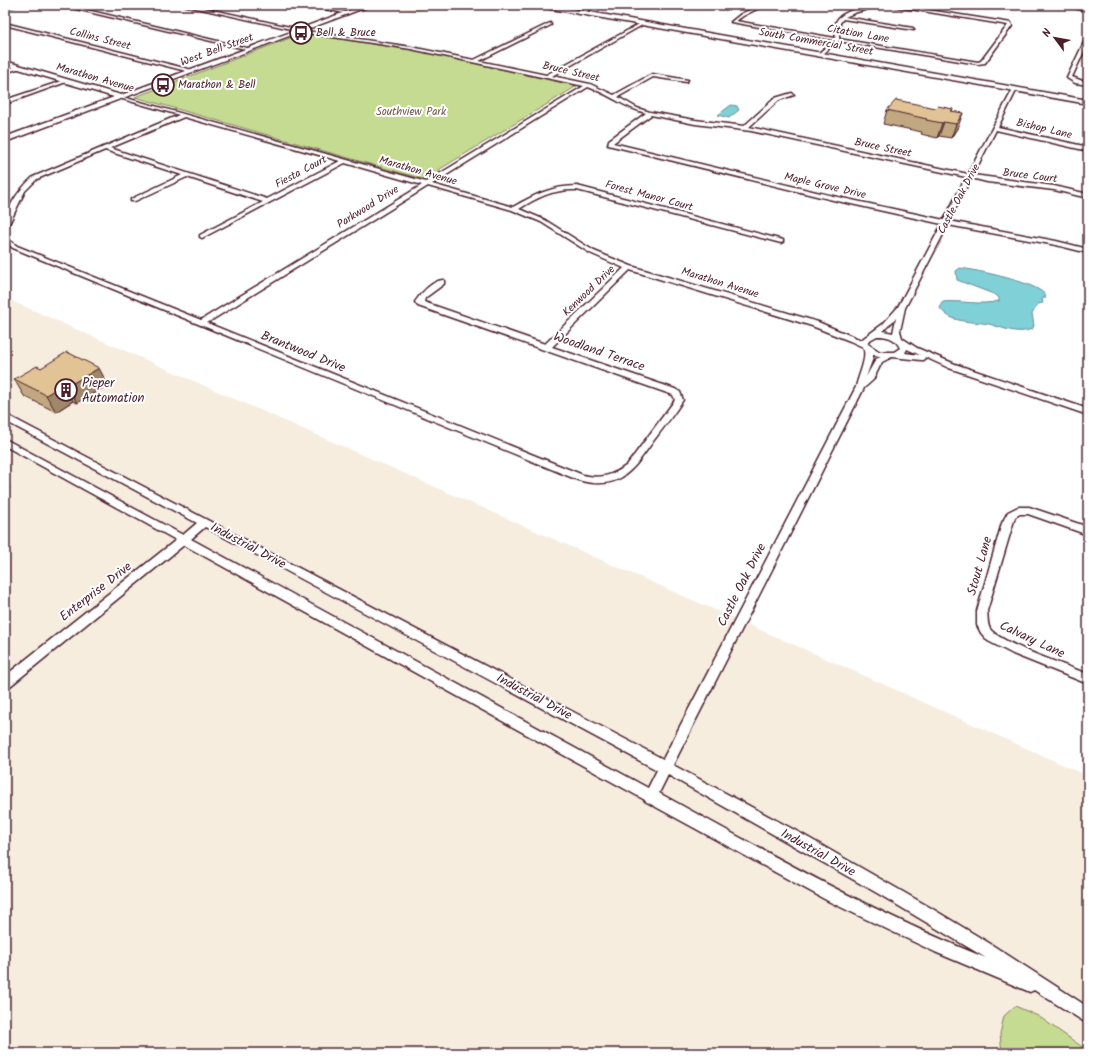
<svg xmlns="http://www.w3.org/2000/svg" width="1093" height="1058" viewBox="0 0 1093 1058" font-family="Kalam,sans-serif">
<rect width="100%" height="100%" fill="#fff"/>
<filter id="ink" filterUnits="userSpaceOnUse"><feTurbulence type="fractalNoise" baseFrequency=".025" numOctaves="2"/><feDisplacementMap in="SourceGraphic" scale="8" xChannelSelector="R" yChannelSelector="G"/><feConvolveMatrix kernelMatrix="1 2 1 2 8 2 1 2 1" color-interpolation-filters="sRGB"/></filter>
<g filter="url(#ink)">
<g fill="#f6eddf">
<path d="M381 5H438L418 12Z"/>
<path d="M5 298 838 664 1088 776V1053H5Z"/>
</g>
<g fill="#c5db91" stroke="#887d5e">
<path d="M303 33 418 51 577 86 427 177 422 179 135 97Z"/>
<path d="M1015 1006 1038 1016 1088 1051V1053H1002L1000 1034 1004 1016Z"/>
</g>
<g fill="#7fd0d7" stroke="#6a8992">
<path d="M731 105 737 106 739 110 729 118 718 115Z"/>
<path d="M960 268C975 270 1043 283 1046 297L1042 299 1043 303 1038 304 1032 314 1034 326 1032 329C1017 335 1004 328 989 324 973 321 951 324 940 308L942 302C961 300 980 306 999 301V298L996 295 957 280 956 271Z"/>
</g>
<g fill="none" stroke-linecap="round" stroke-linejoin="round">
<g stroke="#4a1f2b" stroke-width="3">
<g id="street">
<path d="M16 5 15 6 5 8V6Z"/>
<path d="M59 5H66L251 49 249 50Z"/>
<path d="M183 5H190L313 32 411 47 474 60 550 23 551 25 479 61 546 75 643 22 644 24 552 76 590 84 614 95 652 74 688 80 686 82 653 77 618 97 637 108 650 112 695 120 744 126 775 98 792 93 794 95 779 100 749 127 968 174 1013 89 1015 88 1017 89 998 127 1088 147V151L996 130 973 175 1054 186 1088 194V198L1054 190 987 182 971 178 949 221 1056 241 1088 249V253L1056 245 948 225 905 308 900 331 902 338 917 348 955 364 1088 409V415L949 368 925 357 924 360H921L892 357 882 362 873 380 864 388 673 765 800 833 931 908 989 943 1088 1007V1024L1034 990 1030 992 935 952 828 901 645 801V800L184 545 9 687 5 688V676L176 540 5 446V439L183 535 197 523 5 421V414L663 759 856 387C858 376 868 357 863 347L850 341 812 326 630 270 552 347 675 389 680 392 683 400C674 414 664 427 654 440 633 470 620 492 578 480L13 248 5 242V237L17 246 201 320 422 185 345 163 202 238 200 237V235L263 202 187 177 135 201H131V199L182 175 105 150 37 179 25 191 8 226 5 228C5 208 19 190 33 177L179 115 119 98V96L426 182 584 86 411 49 313 34ZM588 87C609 94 625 108 646 113L609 140 608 145 833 200 942 224 898 307 883 324 861 340 818 322 631 266 594 251 545 220 519 209C538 197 554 189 577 190L781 243 783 242V240L577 186C552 186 534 195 513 207L432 184ZM651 115 695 124 751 131 966 177 944 220 833 196 613 143ZM184 117 340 161 267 199 110 148ZM428 186 512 210 541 222 590 253 624 268 545 344 424 302 425 298 444 284V280C434 279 420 294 415 302L418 306 673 395 675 400 627 465C613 476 600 479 583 475L207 323ZM896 318 893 333 883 331ZM877 336C888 336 895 338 900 348L894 352H880L868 344V341ZM907 349 920 355 905 353ZM873 354 881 357 876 359 866 377 873 358ZM205 527 657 770 648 788 191 539ZM668 775 877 893 986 958C872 912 766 852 659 793Z"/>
<path d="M307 5H315L350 13 348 14Z"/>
<path d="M593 5H598L583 13 580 12Z"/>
<path d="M760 5H765L743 16 736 21 835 38C837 33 834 27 836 22 841 10 870 5 882 5L854 13 845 17 913 28 914 30 843 19 840 23 839 39 978 62 981 61 1008 25 886 5H896L1005 22 1011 23 1012 26 985 63 978 64 838 41 821 55 819 53 834 40 731 22 741 14Z"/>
<path d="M5 23 192 70V71L190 72 5 25Z"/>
<path d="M1088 37V43L1072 77 1088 83V85L1075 83 1067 78 1086 38Z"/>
<path d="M18 66 20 68 5 73V70Z"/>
<path d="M65 80 69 81 5 104V100Z"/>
<path d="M1018 507H1029L1088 527V535L1028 514H1020L1015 517 987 611C988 616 987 624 990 629 1001 644 1068 666 1088 674V684L1013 654 988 641 981 633 977 625V611L1002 523 1008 512Z"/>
</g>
</g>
<g stroke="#4a1f2b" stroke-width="3">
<g id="secondary">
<path d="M364 5H372L5 142V137L114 97 5 65V61L121 95Z"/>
<path d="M537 5H550L1088 100V104L540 7Z"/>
<path d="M1066 5H1076L1088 8V12Z"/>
</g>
</g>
<use href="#street" fill="#fff" fill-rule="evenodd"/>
<use href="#secondary" fill="#fff" fill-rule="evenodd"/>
<g stroke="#4a1f2b" stroke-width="4">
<path id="rail" d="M5 490 8 488"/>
</g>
<use href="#rail" stroke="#fff" stroke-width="2.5" stroke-dasharray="8" stroke-linecap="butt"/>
</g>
<g fill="#c2a880" stroke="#4a1f2b">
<path d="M936 108 953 109 952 111 958 127 951 138 939 136 937 138 921 134 922 132 883 124 887 110Z"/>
<path d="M41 368 108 385 77 403 73 401 56 412 24 396 14 379Z"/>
</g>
<g fill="#9e8868" stroke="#4a1f2b">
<path d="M963 113 958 127 951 138 956 124Z"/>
<path d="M944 122 939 136 937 138 942 123Z"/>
<path d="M99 368 108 385 77 403 68 386Z"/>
<path d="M64 384 73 401 56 412 46 395Z"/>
</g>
<g fill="#e2c395" stroke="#4a1f2b">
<path d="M896 100 936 108 938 106 953 109 951 111 963 113 956 124 944 122 942 123 926 120 927 119 887 110Z"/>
<path d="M67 352 99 368 68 386 64 384 46 395 14 379 37 366 41 368Z"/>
</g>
</g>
<defs>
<g id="bus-ring" transform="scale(1.15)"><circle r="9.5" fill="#fff" stroke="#4a1f2b" stroke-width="1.5"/><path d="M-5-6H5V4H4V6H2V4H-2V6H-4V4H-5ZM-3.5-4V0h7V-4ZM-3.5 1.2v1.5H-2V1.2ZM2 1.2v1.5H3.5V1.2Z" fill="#4a1f2b"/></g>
<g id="building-ring" transform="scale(1.15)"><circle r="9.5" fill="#fff" stroke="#4a1f2b" stroke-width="1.5"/><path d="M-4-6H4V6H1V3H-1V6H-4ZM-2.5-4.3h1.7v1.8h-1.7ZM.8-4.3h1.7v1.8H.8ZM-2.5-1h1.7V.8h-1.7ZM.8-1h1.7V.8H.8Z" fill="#4a1f2b"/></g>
</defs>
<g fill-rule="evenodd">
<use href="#bus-ring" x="301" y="33"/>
<use href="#bus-ring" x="163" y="85"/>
<use href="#building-ring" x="66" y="390"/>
</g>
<g text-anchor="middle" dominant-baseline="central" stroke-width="4" stroke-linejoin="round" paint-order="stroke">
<g font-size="11" fill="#4a1f2b" stroke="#fff" text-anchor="start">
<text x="316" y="33">Bell &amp; Bruce</text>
<text x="178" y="85">Marathon &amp; Bell</text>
</g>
<g font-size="11" fill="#4a1f2b" stroke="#fff">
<text transform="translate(858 34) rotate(10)">Citation Lane</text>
<text transform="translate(100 39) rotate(14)">Collins Street</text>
<text transform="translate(816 42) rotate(10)">South Commercial Street</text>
<text transform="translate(217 50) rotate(-20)">West Bell Street</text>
<text transform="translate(571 72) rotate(13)">Bruce Street</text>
<text transform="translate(95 78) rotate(16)">Marathon Avenue</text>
<text transform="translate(1044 129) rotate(13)">Bishop Lane</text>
<text transform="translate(883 148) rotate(12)">Bruce Street</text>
<text transform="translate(418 171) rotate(16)">Marathon Avenue</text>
<text transform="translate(301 172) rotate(-28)">Fiesta Court</text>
<text transform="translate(1030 176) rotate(7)">Bruce Court</text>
<text transform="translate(825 186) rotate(13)">Maple Grove Drive</text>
<text transform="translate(649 196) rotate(15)">Forest Manor Court</text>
<text transform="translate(959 199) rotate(-62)">Castle Oak Drive</text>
<text transform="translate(368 207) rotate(-32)">Parkwood Drive</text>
<text transform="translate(720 283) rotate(17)">Marathon Avenue</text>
<text transform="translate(589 291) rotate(-44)">Kenwood Drive</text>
</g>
<g font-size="11" fill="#6f574a" stroke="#fff">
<text x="411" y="112">Southview Park</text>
</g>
<g font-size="13" fill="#4a1f2b" stroke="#fff">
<text transform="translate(303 352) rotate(22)">Brantwood Drive</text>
<text transform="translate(599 352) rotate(19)">Woodland Terrace</text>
<text transform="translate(248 546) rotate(28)">Industrial Drive</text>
<text transform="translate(980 566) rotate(-74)">Stout Lane</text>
<text transform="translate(742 585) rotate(-63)">Castle Oak Drive</text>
<text transform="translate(96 592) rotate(-38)">Enterprise Drive</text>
<text transform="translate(1032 640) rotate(25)">Calvary Lane</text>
<text transform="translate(534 697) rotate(28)">Industrial Drive</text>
<text transform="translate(818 853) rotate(29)">Industrial Drive</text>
</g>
<g font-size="13" fill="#4a1f2b" stroke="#fff" text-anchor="start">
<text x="82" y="383">Pieper<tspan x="82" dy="15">Automation</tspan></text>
</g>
</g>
<rect width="1093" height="1058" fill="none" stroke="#fff" stroke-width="20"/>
<rect x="10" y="10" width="1073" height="1038" fill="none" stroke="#4a1f2b" stroke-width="1.5" filter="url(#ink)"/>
<g transform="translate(1055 38) rotate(302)" stroke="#ffffff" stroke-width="3" paint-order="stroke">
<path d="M0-3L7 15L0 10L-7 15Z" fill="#4a1f2b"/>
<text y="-6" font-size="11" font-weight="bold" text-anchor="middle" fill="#4a1f2b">N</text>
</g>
</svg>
